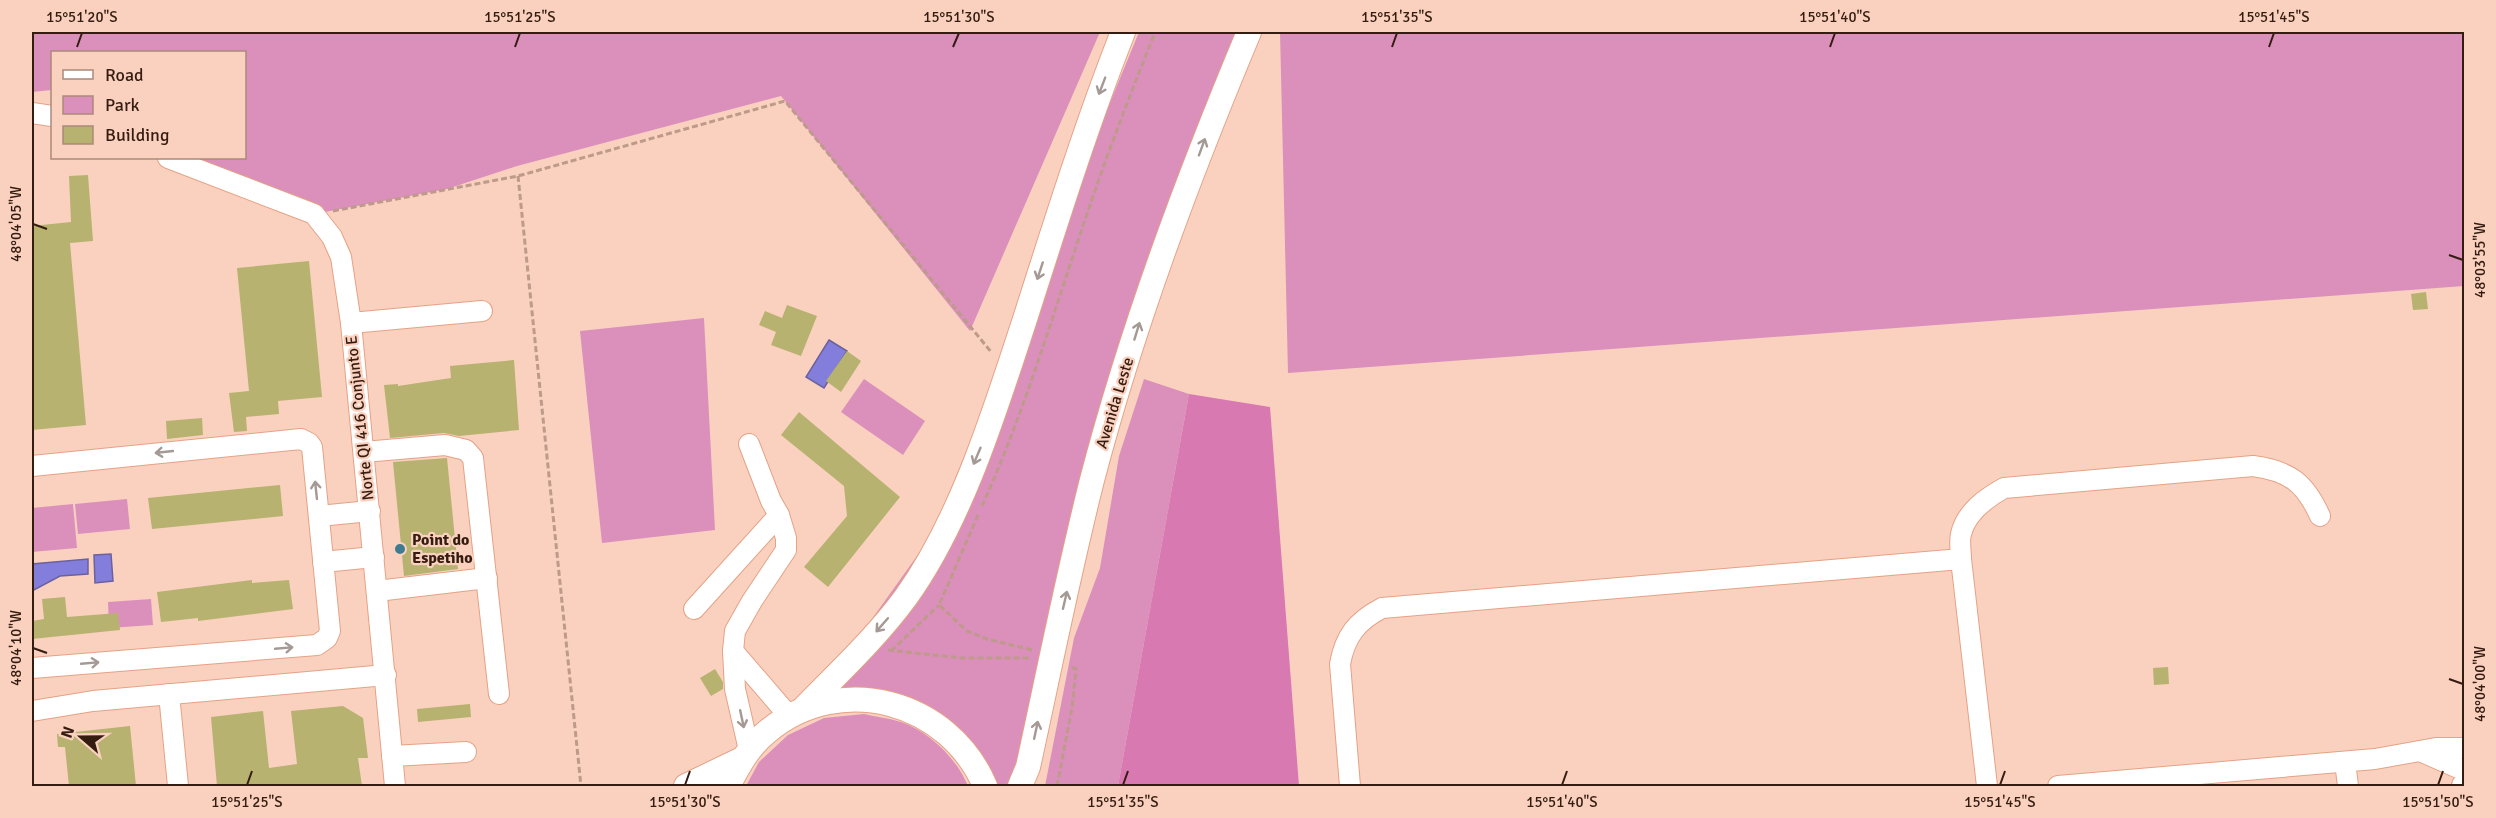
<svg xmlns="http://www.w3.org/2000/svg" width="2496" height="818" viewBox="0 0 2496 818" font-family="Signika,sans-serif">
<rect width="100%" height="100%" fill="#fad1bf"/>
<g fill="#db90bb">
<path d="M32 32H1100L970 331 781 96 517 166 447 189 314 214 196 158H244V52H52V90L32 92Z"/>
<path d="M1139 32H1247L1142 304 1013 786H987L929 717 809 707 932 535Z"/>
<path d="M1280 32H2464V286L1288 373Z"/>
<path d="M704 318 715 530 602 543 580 331Z"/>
<path d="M864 379 925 421 903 455 841 412Z"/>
<path d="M1144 379 1189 394 1118 786H1045L1074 638 1100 568 1119 456Z"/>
<path d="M127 499 130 529 78 534 75 504Z"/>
<path d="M73 504 77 548 32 552V508Z"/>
<path d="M151 599 153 625 109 628 108 602Z"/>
<path d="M864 714C876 717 889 718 901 722 930 732 957 759 968 786H746L759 762 788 735 824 718Z"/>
</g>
<path fill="#d879b2" d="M1189 394 1270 407 1299 786H1118Z"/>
<g fill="#837edb" stroke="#6b619e" stroke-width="1.5">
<path d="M829 340 847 351 824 388 806 377Z"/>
<path d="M111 554 113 581 95 583 94 555Z"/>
<path d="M88 559V574L60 576 32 591V564Z"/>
</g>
<g fill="#b7b26f">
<path d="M88 175 93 241 70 243 86 425 32 430V226L71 222 69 176Z"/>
<path d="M309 261 322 397 278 401 279 414 246 417 247 431 234 432 229 393 249 391 237 268Z"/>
<path d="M2426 292 2428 309 2413 310 2411 294Z"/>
<path d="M787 305 817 316 801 356 771 345 776 332 759 325 765 311 782 318Z"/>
<path d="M847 351 861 361 841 392 826 381Z"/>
<path d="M514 360 519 430 459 436 444 433 390 438 384 385 398 384V386L451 378 450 366Z"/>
<path d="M799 412 900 497 828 587 804 567 847 516 844 486 781 435Z"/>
<path d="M202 418 203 435 167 439 166 421Z"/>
<path d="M447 458 458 569 404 576 393 462Z"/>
<path d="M280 485 283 516 152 529 148 498Z"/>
<path d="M252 580V583L289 580 293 609 198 621V618L161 622 157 592Z"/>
<path d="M65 597 67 617 118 613 120 630 32 639V621L44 619 42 599Z"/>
<path d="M2168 667 2169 684 2154 685 2153 668Z"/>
<path d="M715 669 723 682V689L711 696 700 678Z"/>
<path d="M470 704 471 717 418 722 417 709Z"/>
<path d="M343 706 363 718 368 758H358L362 786H217L211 717 263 711 269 768 297 764 291 711Z"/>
<path d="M130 726 136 786H69L65 747H58L57 734Z"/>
</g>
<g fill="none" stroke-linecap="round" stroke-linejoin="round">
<g stroke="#e4a285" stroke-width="22">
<g id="minor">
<path d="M32 113 52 116"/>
<path d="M168 158 314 214 332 237 341 257 351 323 395 786"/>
<path d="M351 323 482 311"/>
<path d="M364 452 445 445 466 450 473 458 499 694"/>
<path d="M32 466 301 439 309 443 312 447 330 631 327 638 317 645 32 668"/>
<path d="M319 516 370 511"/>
<path d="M323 562 374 557"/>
<path d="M377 591 487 578"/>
<path d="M694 609 779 515"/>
<path d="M733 651 789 716"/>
<path d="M169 694 178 786"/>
<path d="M32 711 93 701 386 675"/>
<path d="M749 750 735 689 733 651 735 631 752 601 786 550V538L779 515 771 501 749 444"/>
<path d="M2420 751 2463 770"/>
<path d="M392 756 466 752"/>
<path d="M2345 762 2348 786"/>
<path d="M1350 786 1340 664C1345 636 1357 621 1382 608L1961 559"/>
<path d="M1987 786 1961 559C1961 551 1959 541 1961 534 1966 512 1986 498 2004 488L2253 466C2290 471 2305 483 2320 516"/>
<path d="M2058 786 2375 759 2436 748H2464"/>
<path d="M2462 786V785"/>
</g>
</g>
<g stroke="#e4a285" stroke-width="26">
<g id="major">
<path d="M802 710C837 674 876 638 906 597 962 519 995 410 1025 319 1056 222 1086 126 1123 32"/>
<path d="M686 786 742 759"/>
<path d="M728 786C739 765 749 746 768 731 841 671 949 701 985 786"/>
<path d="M1020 786 1028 767C1049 671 1068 575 1092 480 1132 327 1188 178 1249 32"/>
</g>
</g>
<g stroke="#bd9a8a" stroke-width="3" stroke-dasharray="6 3" stroke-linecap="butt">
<path d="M518 176 581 786"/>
<path d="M333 211 518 176 785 101 992 353"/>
<path d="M982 506C1029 402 1059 293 1097 185 1115 133 1135 83 1155 32"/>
<path d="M978 515 939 605 967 631 987 639 1032 650"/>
<path d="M888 650 961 658H1031"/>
<path d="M891 651 939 605"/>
<path d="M1057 786 1072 708 1076 669 1071 667"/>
</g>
<use href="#minor" stroke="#fff" stroke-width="20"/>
<use href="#major" stroke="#fff" stroke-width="24"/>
</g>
<defs><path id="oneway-shaft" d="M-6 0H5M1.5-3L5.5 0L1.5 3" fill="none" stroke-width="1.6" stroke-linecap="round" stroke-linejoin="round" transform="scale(1.5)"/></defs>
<g stroke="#a49994">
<use href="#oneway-shaft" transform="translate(1102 86) rotate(111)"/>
<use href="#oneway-shaft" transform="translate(1202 147) rotate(-70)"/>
<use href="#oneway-shaft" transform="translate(1040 271) rotate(108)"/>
<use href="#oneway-shaft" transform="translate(1137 331) rotate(-73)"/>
<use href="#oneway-shaft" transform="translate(164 452) rotate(174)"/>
<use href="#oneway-shaft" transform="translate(977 456) rotate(113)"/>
<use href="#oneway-shaft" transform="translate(316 490) rotate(-96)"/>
<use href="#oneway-shaft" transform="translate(1065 600) rotate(-77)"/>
<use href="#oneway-shaft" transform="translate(882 625) rotate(131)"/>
<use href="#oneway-shaft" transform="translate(284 648) rotate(-5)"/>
<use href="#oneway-shaft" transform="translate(90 663) rotate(-5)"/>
<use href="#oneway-shaft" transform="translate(742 719) rotate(78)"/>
<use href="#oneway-shaft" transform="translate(1036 730) rotate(-78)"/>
</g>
<path fill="none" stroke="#341c11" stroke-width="2" d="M77 47 82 33M515 47 520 33M953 47 959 33M1392 47 1397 33M1830 47 1835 33M2269 47 2274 33M33 224 47 229M2449 255 2463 260M33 648 47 653M2449 679 2463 684M247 785 252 771M685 785 690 771M1123 785 1128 771M1562 785 1567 771M2000 785 2005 771M2438 785 2443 771"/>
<circle fill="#3e7b91" stroke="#fad1bf" stroke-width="2" cx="400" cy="549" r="6"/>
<g text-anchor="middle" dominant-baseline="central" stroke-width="4.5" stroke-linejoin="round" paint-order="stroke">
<g font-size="16" fill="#341c11" stroke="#fad1bf">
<text transform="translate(1115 403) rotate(-73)">Avenida Leste</text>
<text transform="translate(360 418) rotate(-96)">Norte QI 416 Conjunto E</text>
</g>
<g font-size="16" font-weight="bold" fill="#341c11" stroke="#fad1bf" text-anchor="start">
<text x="412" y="540">Point do<tspan x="412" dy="18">Espetiho</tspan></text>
</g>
</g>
<rect width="2496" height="818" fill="none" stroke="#fad1bf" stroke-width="66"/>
<rect x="51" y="51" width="195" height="108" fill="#fad1bf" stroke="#ab8979" stroke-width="1.5"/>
<rect x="63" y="70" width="30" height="9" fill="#ffffff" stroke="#ab8979" stroke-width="1.5"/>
<text x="105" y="81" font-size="18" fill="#341c11">Road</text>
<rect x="63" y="96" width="30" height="18" fill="#db90bb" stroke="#ab8979" stroke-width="1.5"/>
<text x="105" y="111" font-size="18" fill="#341c11">Park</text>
<rect x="63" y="126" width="30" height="18" fill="#b7b26f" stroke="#ab8979" stroke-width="1.5"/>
<text x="105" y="141" font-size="18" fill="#341c11">Building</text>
<g transform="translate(81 737) rotate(290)" stroke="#fad1bf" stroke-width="4.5" paint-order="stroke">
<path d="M0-4.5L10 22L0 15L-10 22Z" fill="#341c11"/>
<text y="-9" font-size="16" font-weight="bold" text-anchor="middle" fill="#341c11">N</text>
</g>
<rect x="33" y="33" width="2430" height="752" fill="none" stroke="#341c11" stroke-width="2"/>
<g font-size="15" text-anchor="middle" fill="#341c11">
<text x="82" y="22">15°51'20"S</text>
<text x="520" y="22">15°51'25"S</text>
<text x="959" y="22">15°51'30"S</text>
<text x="1397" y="22">15°51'35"S</text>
<text x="1835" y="22">15°51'40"S</text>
<text x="2274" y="22">15°51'45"S</text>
<text transform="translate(16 224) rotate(-90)" y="5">48°04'05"W</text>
<text transform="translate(2480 260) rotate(-90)" y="5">48°03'55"W</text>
<text transform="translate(16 648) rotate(-90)" y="5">48°04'10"W</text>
<text transform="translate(2480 684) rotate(-90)" y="5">48°04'00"W</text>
<text x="247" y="807">15°51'25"S</text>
<text x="685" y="807">15°51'30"S</text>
<text x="1123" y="807">15°51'35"S</text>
<text x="1562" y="807">15°51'40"S</text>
<text x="2000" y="807">15°51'45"S</text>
<text x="2438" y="807">15°51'50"S</text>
</g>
</svg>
